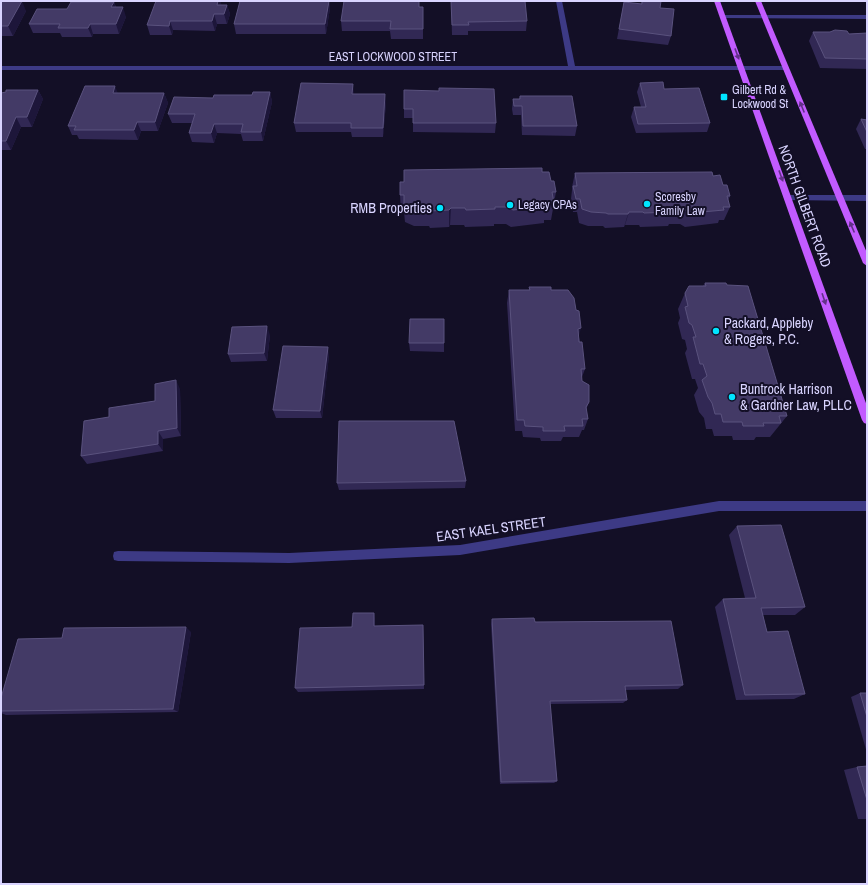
<svg xmlns="http://www.w3.org/2000/svg" width="868" height="885" viewBox="0 0 868 885" font-family="'Archivo Narrow',sans-serif">
<rect width="100%" height="100%" fill="#130f26"/>
<g fill="none" stroke-linecap="round" stroke-linejoin="round">
<g fill="#3d3a85" fill-rule="evenodd">
<path d="M556 1H562L575 66H786L789 68 786 70H1V66H568Z"/>
<path d="M723 15H867V19L721 18 720 17Z"/>
<path d="M789 195H867V201L786 200V196Z"/>
<path d="M719 501H867V511H719L460 555 289 563 118 561 114 560 113 556 114 552 118 551 289 553 460 545Z"/>
</g>
<g fill="#c25bff" fill-rule="evenodd">
<path d="M714 1H720L867 406V424L864 423 862 420Z"/>
<path d="M755 1H761L867 253V266L863 263Z"/>
</g>
</g>
<g fill="#312854">
<path d="M1 1H15L26 11 13 36H1Z"/>
<path d="M220 1 221 5H227L230 14 227 24H217L215 31 173 30 172 35H150L147 25Z"/>
<path d="M240 1H329L330 8 326 34H236L234 24Z"/>
<path d="M451 1 527 21 526 31H468V35H452Z"/>
<path d="M642 1 660 8 671 36 668 45 617 39 624 2 641 4Z"/>
<path d="M114 2 116 7 126 17 119 34H93L92 37H62L60 33H33L29 24 67 9Z"/>
<path d="M419 7H423V39H391L390 31H342L341 21Z"/>
<path d="M813 32H830L849 34 867 33V69L820 68 809 41Z"/>
<path d="M640 83 664 89 710 123 707 132 636 133 631 117 634 107H641L637 92Z"/>
<path d="M38 90 43 99 32 127H21L11 150H1V93Z"/>
<path d="M404 90 496 123 495 133 413 132V118H404Z"/>
<path d="M270 92 272 102 263 141H243L241 134 217 133 214 143 192 142 189 133 192 123H172L168 114 213 98 252 95Z"/>
<path d="M118 93H164L168 103 158 131H141L138 140 79 139 77 135H72L68 126Z"/>
<path d="M354 94 386 103 383 137H352L351 132H296L294 123Z"/>
<path d="M520 96 577 126 575 136 522 135 521 115H513L512 109 513 99H519Z"/>
<path d="M861 119 867 120V149H865L856 129Z"/>
<path d="M542 172 551 181 556 192 551 220H544V223L511 227 506 224H494V226L465 227 464 225H450L449 227 430 228 429 226H414L405 222 404 212H401L400 195Z"/>
<path d="M575 173 713 176 723 185 730 196 728 201 730 207 724 220H719L718 223 685 227 680 224H669L668 226 640 227 639 225H625L624 227 605 228 603 226H588L579 223 577 212H573L571 199 572 190V187Z"/>
<path d="M705 283 727 285 787 416 770 437H756L754 440H733L732 436H714L712 429H706L704 418 699 412 694 395 698 388 695 379H692L685 353 687 349 685 340 682 339 678 323 680 318 678 309 685 293 703 286Z"/>
<path d="M529 287 551 290 579 337 585 369 582 377V381L589 402 586 410 588 419 584 430H582L579 437H563L561 441H541L540 438 523 437 522 431H515L507 303 509 290H529Z"/>
<path d="M444 319V352L410 351 409 343Z"/>
<path d="M270 335 267 361 231 362 228 354Z"/>
<path d="M329 355 322 418H276L273 410Z"/>
<path d="M180 389 181 436 163 439V451L87 464 81 456 109 417 155 401Z"/>
<path d="M466 481 465 488 339 490 337 483Z"/>
<path d="M737 526 805 607 795 615H763L767 632 805 694 794 699 736 700 715 607 723 599 745 598 729 535Z"/>
<path d="M375 618V626L423 625 424 689 298 692 295 688 352 627Z"/>
<path d="M492 619 535 622 683 685 678 689 625 690 627 700 623 703 550 704 557 781 554 783 500 784 491 624Z"/>
<path d="M191 632 178 712 6 715 1 713V698L62 638Z"/>
<path d="M860 693H867V753L851 697Z"/>
<path d="M867 766V819H858L844 770 857 767Z"/>
</g>
<g fill="#1d163a">
<path d="M22 1 26 11 13 36 8 26Z"/>
<path d="M218 1H220L222 6 217 5Z"/>
<path d="M329 1 330 8 326 34 325 24Z"/>
<path d="M114 2 117 11 111 7Z"/>
<path d="M227 5 230 14 227 24 224 14Z"/>
<path d="M123 7 126 17 119 34 116 24Z"/>
<path d="M214 14 217 24 215 31 212 21Z"/>
<path d="M170 21 173 30 172 35 169 26Z"/>
<path d="M90 24 93 34 92 37 88 28Z"/>
<path d="M353 84 354 93 353 103 352 94Z"/>
<path d="M115 86 119 96 113 93Z"/>
<path d="M38 90 43 99 32 127 27 117Z"/>
<path d="M270 92 272 102 263 141 261 132Z"/>
<path d="M164 93 168 103 158 131 155 122Z"/>
<path d="M385 94 386 103 383 137V128Z"/>
<path d="M16 117 21 127 11 150 6 141Z"/>
<path d="M137 122 141 131 138 140 134 130Z"/>
<path d="M214 124 217 133 214 143 211 133Z"/>
<path d="M451 208 450 225 449 227V210Z"/>
<path d="M629 212 625 225 624 227 628 214Z"/>
<path d="M267 326 270 335 267 361 264 353Z"/>
<path d="M581 328 578 340V329Z"/>
<path d="M328 347 329 355 322 418 320 411Z"/>
<path d="M176 380 180 389 181 436 177 428Z"/>
<path d="M158 431 163 439V451L158 444Z"/>
<path d="M374 613 375 618V631L374 626Z"/>
<path d="M186 627 191 632 178 712 173 709Z"/>
</g>
<g fill="#433a66" stroke="#5a527e">
<path d="M1 1H22L8 26H1Z"/>
<path d="M156 1H218L217 5H227L224 14H214L212 21H170L169 26 147 25Z"/>
<path d="M240 1H329L325 24H234Z"/>
<path d="M344 1H419V7H423V29H390L391 21H341Z"/>
<path d="M451 1H525L527 21 468 22 469 25H452Z"/>
<path d="M642 1H661L660 8 674 9 671 36 619 29 624 2 642 4Z"/>
<path d="M71 2H114L111 7H123L116 24H90L88 28H58L60 24H29L37 9H67Z"/>
<path d="M835 30 847 31 849 34 867 33V59L825 58 813 32H830Z"/>
<path d="M663 82 664 89 699 88 710 123 638 124 634 107H646L640 83Z"/>
<path d="M301 83 353 84 352 94H385L383 128H351V123H294Z"/>
<path d="M85 86H115L113 93H164L155 122H137L134 130H74L76 126H68Z"/>
<path d="M439 88 494 89 496 123H413V109H404V90L439 91Z"/>
<path d="M6 90H38L27 117H16L6 141H1V93L6 92Z"/>
<path d="M253 92H270L261 132H241L243 124H214L211 133H189L195 114H168L174 97 213 98 214 95H252Z"/>
<path d="M520 96H572L577 126H523L522 106H514L513 99H520Z"/>
<path d="M861 119 867 120V132Z"/>
<path d="M542 168V172H549L551 181H554L556 192H552L554 203H546L547 206 513 210 508 207H495V209L466 210 465 208H451L449 210 430 211 428 209H413L404 205V195H400V182H404V170Z"/>
<path d="M712 172 713 176 720 175 723 185H727L730 196H727L730 207H723L724 210 691 213 685 210 673 211V212L644 213 643 212H629L628 214H608L606 213 591 212 582 209 580 199H576L573 186H577L575 173Z"/>
<path d="M705 283H726L727 285 748 286 787 416H779L781 423H763L764 426H743L742 422H723L721 414H715L712 403 708 397 702 380 707 376 703 364H700L693 337H696L692 325 689 323 685 307 688 306 685 293 689 286H706Z"/>
<path d="M529 287H551V290H568L574 298 576 310 579 311 581 328 578 329 579 342H582L585 369H581L582 381 589 385V402L586 407 588 419H582L583 426H564L565 431H543V427L525 426 524 420H517L509 290H530Z"/>
<path d="M410 319H444V343H409Z"/>
<path d="M267 326 264 353 228 354 232 327Z"/>
<path d="M283 346 328 347 320 411 273 410Z"/>
<path d="M176 380 177 428 158 431V444L81 456 84 421 109 417V408L155 401V384Z"/>
<path d="M339 421H454L466 481 337 483Z"/>
<path d="M781 525 805 607 761 608 767 632 788 631 805 694 745 695 723 599 756 598 737 526Z"/>
<path d="M353 613H374V626L423 625 424 685 295 688 300 628 352 627Z"/>
<path d="M534 618 535 622 671 621 683 685 625 686 627 700 550 701 557 781 501 782 492 619Z"/>
<path d="M186 627 173 709 1 711V698L18 639 62 638 64 628Z"/>
<path d="M860 693H867V717Z"/>
<path d="M867 766V800L857 767Z"/>
</g>
<defs><path id="oneway-solid" d="M-6-.8H1V-3.2L6.5 0L1 3.2V.8H-6Z"/></defs>
<g fill="#623188">
<use href="#oneway-solid" transform="translate(737 54) rotate(70)"/>
<use href="#oneway-solid" transform="translate(802 107) rotate(-112)"/>
<use href="#oneway-solid" transform="translate(781 176) rotate(70)"/>
<use href="#oneway-solid" transform="translate(852 227) rotate(-113)"/>
<use href="#oneway-solid" transform="translate(824 299) rotate(71)"/>
</g>
<g fill="#00e5ff" stroke="#130f26" stroke-width="1.5">
<rect x="720" y="93" width="8" height="8" rx="2"/>
<circle cx="647" cy="204" r="4"/>
<circle cx="510" cy="205" r="4"/>
<circle cx="440" cy="208" r="4"/>
<circle cx="716" cy="331" r="4"/>
<circle cx="732" cy="397" r="4"/>
</g>
<g text-anchor="middle" dominant-baseline="central" stroke-width="4" stroke-linejoin="round" paint-order="stroke">
<g font-size="12" fill="#d9d4ff" stroke="#130f26">
<text x="393" y="57">EAST LOCKWOOD STREET</text>
</g>
<g font-size="12" fill="#d9d4ff" stroke="#130f26" text-anchor="start">
<text x="732" y="90">Gilbert Rd &amp;<tspan x="732" dy="14">Lockwood St</tspan></text>
<text x="655" y="197">Scoresby<tspan x="655" dy="14">Family Law</tspan></text>
<text x="518" y="205">Legacy CPAs</text>
</g>
<g font-size="14" fill="#d9d4ff" stroke="#130f26">
<text transform="translate(805 206) rotate(70)">NORTH GILBERT ROAD</text>
<text transform="translate(491 529) rotate(-8)">EAST KAEL STREET</text>
</g>
<g font-size="14" fill="#d9d4ff" stroke="#130f26" text-anchor="start">
<text x="432" y="208" text-anchor="end">RMB Properties</text>
<text x="724" y="323">Packard, Appleby<tspan x="724" dy="16">&amp; Rogers, P.C.</tspan></text>
<text x="740" y="389">Buntrock Harrison<tspan x="740" dy="16">&amp; Gardner Law, PLLC</tspan></text>
</g>
</g>
<rect width="868" height="885" fill="none" stroke="#d9d4ff" stroke-width="4"/>
</svg>
